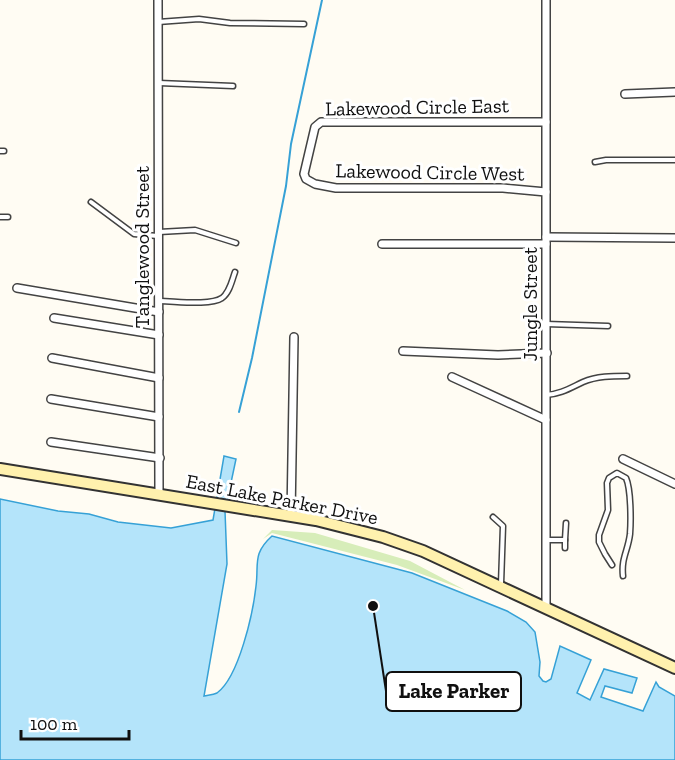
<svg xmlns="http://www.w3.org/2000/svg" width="675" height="760" viewBox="0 0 675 760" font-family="'Zilla Slab',serif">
<rect width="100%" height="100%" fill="#fffcf3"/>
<path fill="#d7edb9" d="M272 530 315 533 410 561 465 590 397 565 272 533 263 539Z"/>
<path fill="#b4e4fa" stroke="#36a1d6" stroke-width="1.5" d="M224 456 236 459 225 511 227 564 204 696C209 695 213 695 217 693 239 677 253 613 256 586 259 564 252 554 272 536L412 573 507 611 526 622 535 632 540 662 539 676 543 681 546 682 551 679 560 646 591 660 577 693 590 700 604 669 637 678 632 693 605 686 601 697 643 711 656 682 659 687 675 696V760H0V499L58 511 89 514 118 522 171 528 213 520Z"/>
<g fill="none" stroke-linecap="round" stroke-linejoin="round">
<path stroke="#36a1d6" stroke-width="2" d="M239 412 252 358 286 186 291 144 322 0"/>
<g stroke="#434343" stroke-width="7">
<g id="lane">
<path d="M158 22 199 19 230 23 304 24"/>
<path d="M159 83 233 86"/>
<path d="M0 151H4"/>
<path d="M595 162 606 160H675"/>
<path d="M91 202 134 234 158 236"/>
<path d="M0 217H8"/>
<path d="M159 232 195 230 236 243"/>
<path d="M160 301C175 301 210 306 222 298 230 292 232 280 235 272"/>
<path d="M546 324 608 326"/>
<path d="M546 395C561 394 570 388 583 382 597 376 612 376 627 376"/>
<path d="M493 517 503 526 501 584"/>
<path d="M547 540H565L566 523"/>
<path d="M565 548V540"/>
<path d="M612 565 605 554 599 542V535L608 510 607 483 609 478 617 473 626 478C631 489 631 521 630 534 628 551 621 558 623 576"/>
</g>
</g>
<g stroke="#434343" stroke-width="10">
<g id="street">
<path d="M158 0 159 494"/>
<path d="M546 0V608"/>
<path d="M625 94 675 92"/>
<path d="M546 122H321L315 127 304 174 306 179 315 184 336 188H503L546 192"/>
<path d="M546 237 675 238"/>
<path d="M382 244H546"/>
<path d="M17 288 159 312"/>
<path d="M54 318 159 335"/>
<path d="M403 351 498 355 547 353"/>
<path d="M52 358 159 378"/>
<path d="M452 377 546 420"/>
<path d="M51 399 159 417"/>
<path d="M51 442 160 458"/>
<path d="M623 459 675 484"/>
<path d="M291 516 294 337"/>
</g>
</g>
<g stroke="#323232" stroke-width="14">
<path id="secondary" d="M0 469 316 520 383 537 423 551 675 668"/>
</g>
<use href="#lane" stroke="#fff" stroke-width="4"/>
<use href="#street" stroke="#fff" stroke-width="7"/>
<use href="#secondary" stroke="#fff1ae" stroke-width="10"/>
</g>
<g text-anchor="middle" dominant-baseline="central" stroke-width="6" stroke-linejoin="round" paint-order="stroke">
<g font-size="20" fill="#101010" stroke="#fff">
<text transform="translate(417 107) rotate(-1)">Lakewood Circle East</text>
<text transform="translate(430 172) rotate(1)">Lakewood Circle West</text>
<text transform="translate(142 247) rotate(-90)">Tanglewood Street</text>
<text transform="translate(530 304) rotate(-90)">Jungle Street</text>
<text transform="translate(282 499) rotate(11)">East Lake Parker Drive</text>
</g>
</g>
<path fill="none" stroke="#101010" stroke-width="2" d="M373 606L386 691"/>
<circle fill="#101010" stroke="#fff" stroke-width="2" cx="373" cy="606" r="6"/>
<rect fill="#fff" stroke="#101010" stroke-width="2" x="386" y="672" width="135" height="39" rx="6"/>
<g font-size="21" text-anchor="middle" font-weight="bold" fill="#101010">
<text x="454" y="698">Lake Parker</text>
</g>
<path d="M21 730v9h108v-9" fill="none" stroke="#101010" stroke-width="3"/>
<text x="30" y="730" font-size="18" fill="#101010" stroke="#ffffff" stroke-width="4.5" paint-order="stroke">100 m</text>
</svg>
